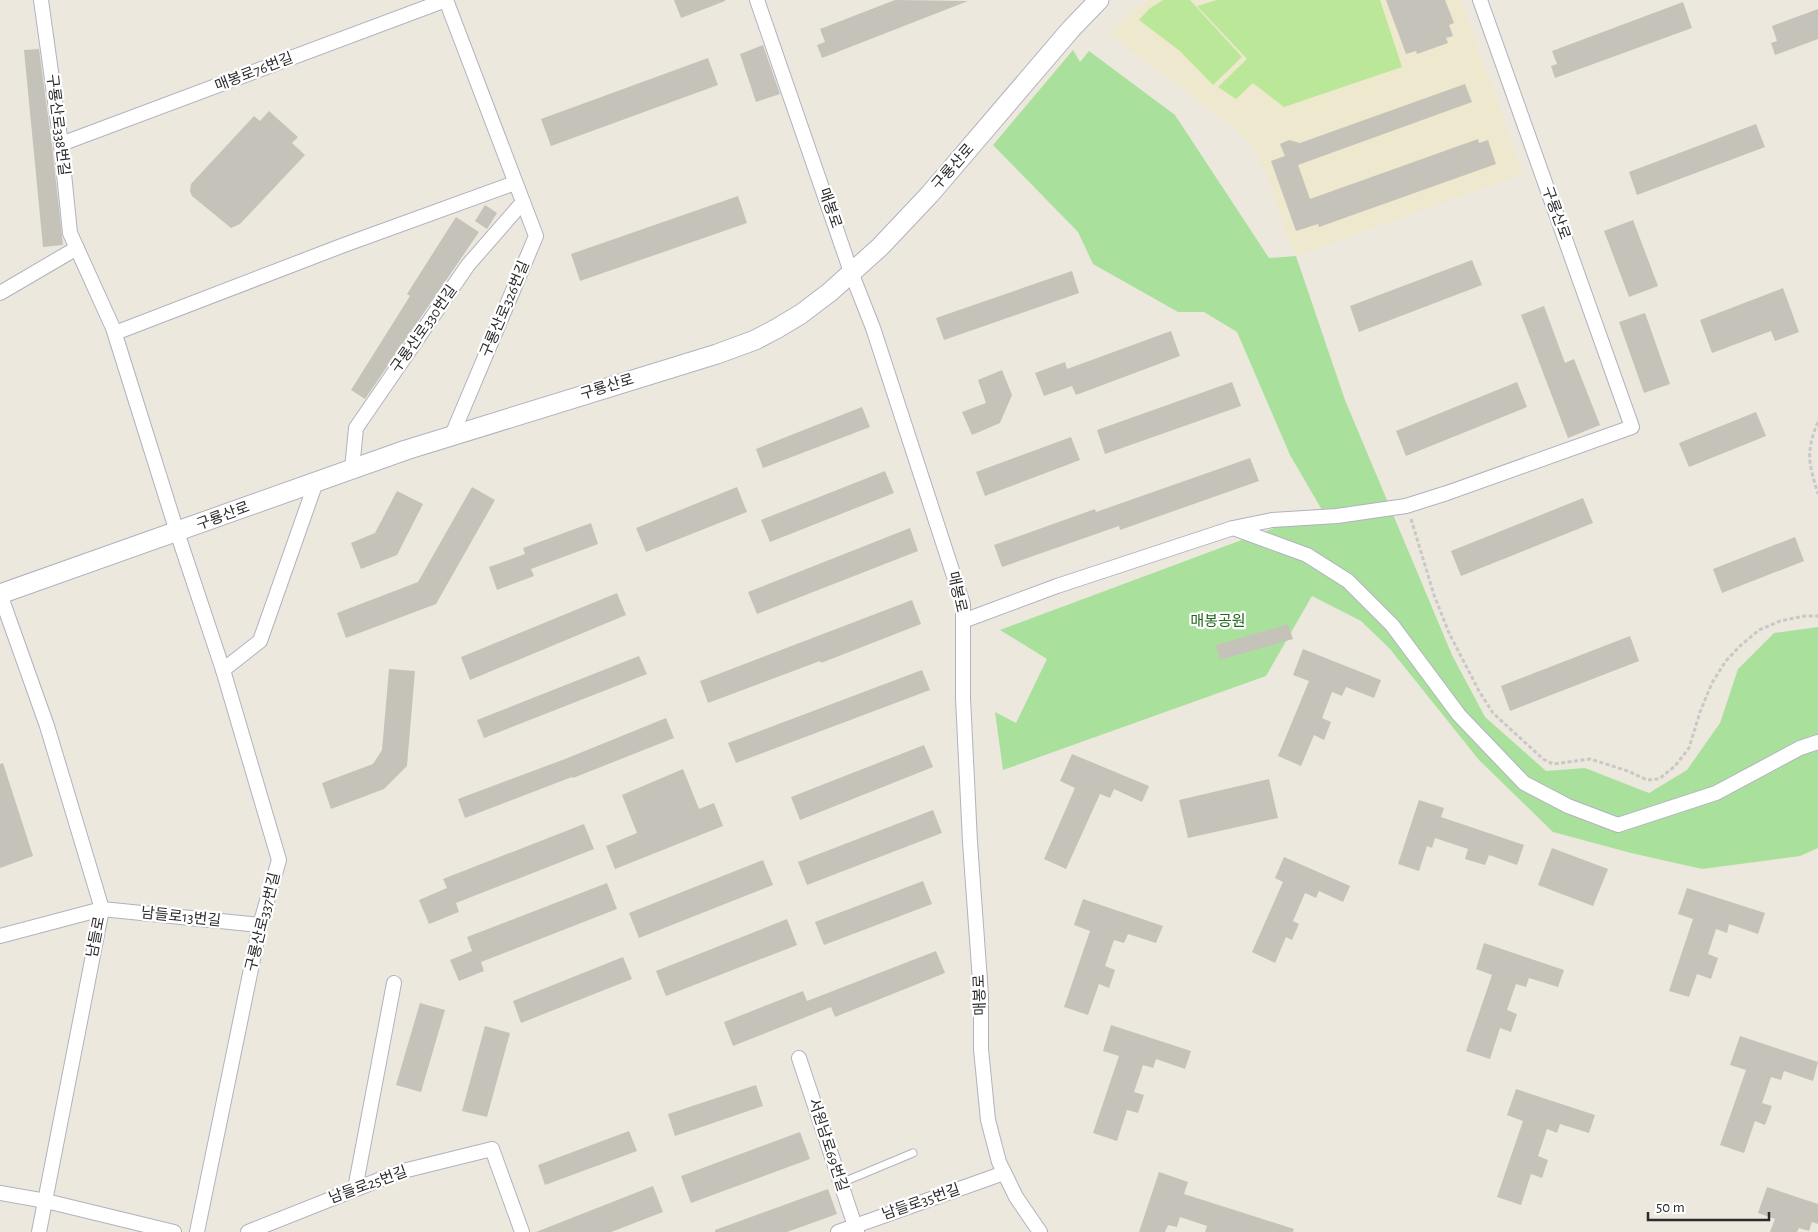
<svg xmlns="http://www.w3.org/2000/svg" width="1818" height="1232" viewBox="0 0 1818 1232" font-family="'Alegreya Sans','Noto Sans KR',sans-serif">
<rect width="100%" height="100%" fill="#ece8de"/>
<path fill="#ede8ce" d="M1148 0H1461L1523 174 1296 256 1285 232 1270 184 1256 151 1232 126 1109 34 1131 11Z"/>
<path fill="#a9e19c" d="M1073 50 1080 62 1089 51 1175 115 1269 258 1296 256 1345 400 1452 655 1485 717 1546 771 1585 768 1649 793 1687 770 1720 723 1738 669 1774 633 1818 627V848L1800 856 1702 869 1631 853 1553 832 1479 760 1390 649 1361 621 1312 596 1266 676 1003 770 995 712 1016 723 1047 659 1000 630 1322 510 1290 455 1237 332 1204 312H1178L1093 264 1078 232 993 145Z"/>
<g fill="#bae898">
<path d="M1163 0H1190L1242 57 1213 85 1180 51 1139 20 1149 9Z"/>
<path d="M1217 0H1380L1402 67 1284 107 1253 83 1236 99 1218 87 1247 59 1197 6Z"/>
</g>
<g fill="#c5c2b9">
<path d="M674 0H725V1L681 18Z"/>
<path d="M895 0 968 1 822 58 817 45 825 42 820 29Z"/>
<path d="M1386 0H1445L1454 23 1449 25 1453 36 1446 38 1448 43 1417 54 1416 51 1406 54Z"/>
<path d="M1683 2 1692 28 1555 78 1551 66 1557 64 1552 51Z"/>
<path d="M1818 9V39L1775 55 1771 43 1777 41 1772 26Z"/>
<path d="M763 45 780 94 756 102 740 54Z"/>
<path d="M39 49 52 145 63 245 43 247 24 50Z"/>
<path d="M708 58 718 85 551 146 541 119Z"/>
<path d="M1465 84 1472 102 1298 165 1310 199 1478 139 1479 143 1488 140 1496 164 1319 227 1318 224 1296 231 1271 161 1285 156 1280 144 1289 140 1300 143Z"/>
<path d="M269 111 298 137 292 143 305 155 240 224 231 228 192 196 190 191 191 184 254 116 260 121Z"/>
<path d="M1756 124 1765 147 1637 195 1629 172Z"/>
<path d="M738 196 747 223 580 281 571 254Z"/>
<path d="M485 205 497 213 487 229 475 221Z"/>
<path d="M456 217 479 232 365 399 351 390 410 296 407 294Z"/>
<path d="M1633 220 1658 286 1629 297 1604 231Z"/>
<path d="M1472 260 1482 285 1359 332 1350 306Z"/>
<path d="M1072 271 1079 293 944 340 936 318Z"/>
<path d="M1783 288 1799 332 1775 341 1771 331 1712 353 1700 320Z"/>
<path d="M1544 306 1565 363 1574 359 1600 425 1568 438 1521 315Z"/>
<path d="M1645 313 1670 384 1644 393 1619 322Z"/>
<path d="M1171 331 1180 356 1076 395 1072 386 1044 396 1035 373 1065 362 1067 369Z"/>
<path d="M1002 370 1012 395 1000 423 972 435 962 412 986 403 978 380Z"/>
<path d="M1232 382 1241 406 1105 454 1097 430Z"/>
<path d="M1517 382 1527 407 1406 456 1396 431Z"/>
<path d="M862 407 870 427 763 468 756 449Z"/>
<path d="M1756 412 1766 436 1689 467 1679 443Z"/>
<path d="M1071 437 1080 460 985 496 976 472Z"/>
<path d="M1250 458 1259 481 1120 530 1119 526 1002 567 994 545 1095 509 1096 512Z"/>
<path d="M885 471 894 493 770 542 761 520Z"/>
<path d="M472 487 495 500 436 604 346 638 337 613 418 582Z"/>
<path d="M737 487 747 512 646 552 636 528Z"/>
<path d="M397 491 423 504 397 555 361 569 351 543 375 533Z"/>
<path d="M1583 498 1593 523 1461 576 1451 551Z"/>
<path d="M591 523 598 544 531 569 534 576 497 590 489 567 525 554 523 548Z"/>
<path d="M910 528 918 551 757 614 748 592Z"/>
<path d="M1795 537 1804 561 1722 593 1713 569Z"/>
<path d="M617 593 626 615 470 680 461 657Z"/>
<path d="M912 600 921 624 821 663 820 661 708 703 700 681Z"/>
<path d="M1288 624 1293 639 1220 660 1216 645Z"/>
<path d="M1630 636 1639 661 1510 711 1501 686Z"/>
<path d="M1303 649 1381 680 1374 698 1346 687 1342 696 1332 692 1322 718 1331 722 1324 740 1314 735 1301 766 1278 756 1309 681 1293 675Z"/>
<path d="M639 656 647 674 484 738 477 720Z"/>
<path d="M389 669 415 671 407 766 384 789 331 809 322 783 373 764 382 750Z"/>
<path d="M922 670 930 690 736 763 728 743Z"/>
<path d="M666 718 674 738 573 778 572 777 465 818 458 799 565 759Z"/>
<path d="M924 745 933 767 800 820 791 797Z"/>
<path d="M1072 754 1149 786 1142 802 1114 789 1110 798 1100 794 1066 869 1044 859 1075 788 1060 781Z"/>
<path d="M3 763 33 856 0 868V764Z"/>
<path d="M683 769 699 809 714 803 723 826 615 869 606 846 637 833 622 795Z"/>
<path d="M1269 779 1278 818 1188 838 1179 800Z"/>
<path d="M1419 800 1444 808 1441 817 1524 845 1517 865 1489 855 1485 865 1465 859 1468 849 1435 838 1432 848 1427 846 1419 871 1398 864Z"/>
<path d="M933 810 942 833 807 885 798 862Z"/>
<path d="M584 824 594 849 456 903 459 912 429 924 419 900 447 888 443 879Z"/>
<path d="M1552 848 1608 869 1593 906 1538 885Z"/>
<path d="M1284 857 1350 886 1343 902 1319 891 1316 898 1305 893 1293 921 1299 924 1292 940 1286 937 1275 963 1252 952 1283 882 1275 878Z"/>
<path d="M763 860 773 885 639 938 629 913Z"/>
<path d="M923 881 932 904 824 945 815 922Z"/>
<path d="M607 883 617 909 481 962 484 971 459 981 450 960 472 951 467 937Z"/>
<path d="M1687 888 1765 913 1758 934 1729 924 1727 933 1716 929 1708 954 1718 958 1711 979 1697 974 1689 997 1669 991 1693 919 1678 914Z"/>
<path d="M1083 899 1163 926 1156 943 1128 934 1124 943 1114 940 1105 966 1115 970 1109 988 1099 984 1088 1015 1064 1007 1090 931 1074 925Z"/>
<path d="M787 919 797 945 666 996 656 971Z"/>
<path d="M1484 943 1564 970 1558 987 1529 978 1526 987 1516 984 1507 1010 1517 1014 1511 1032 1500 1028 1490 1059 1466 1051 1492 975 1476 969Z"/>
<path d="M936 951 945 973 835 1017 831 1007 733 1046 724 1022 803 991 807 1001Z"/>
<path d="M623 957 632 979 521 1023 513 1001Z"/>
<path d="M420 1003 445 1010 421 1092 396 1085Z"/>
<path d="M1111 1025 1191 1051 1185 1069 1156 1059 1153 1068 1143 1065 1134 1092 1144 1095 1138 1113 1127 1110 1117 1141 1093 1133 1119 1056 1103 1051Z"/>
<path d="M485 1026 510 1033 487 1117 462 1111Z"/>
<path d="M1740 1036 1818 1062 1813 1081 1784 1071 1781 1080 1771 1077 1762 1103 1772 1106 1765 1125 1755 1121 1744 1153 1720 1145 1746 1070 1730 1065Z"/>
<path d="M756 1085 763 1106 675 1136 668 1114Z"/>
<path d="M1516 1089 1595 1115 1589 1133 1560 1124 1557 1133 1547 1129 1538 1156 1548 1160 1542 1178 1531 1174 1521 1205 1497 1197 1523 1121 1507 1115Z"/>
<path d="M629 1131 637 1151 545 1185 538 1165Z"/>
<path d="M800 1132 810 1159 691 1203 681 1176Z"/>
<path d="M1159 1172 1188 1182 1184 1194 1294 1229 1293 1232H1205L1207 1226 1180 1217 1177 1227 1168 1225 1165 1232H1139Z"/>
<path d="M653 1186 663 1212 611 1232H536Z"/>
<path d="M1767 1187 1818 1204V1224L1812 1222 1809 1231 1799 1228 1797 1232H1770L1775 1219 1758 1213Z"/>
<path d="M828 1189 837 1214 787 1232H715V1230Z"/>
</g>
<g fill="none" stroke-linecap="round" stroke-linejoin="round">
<g stroke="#b1b2be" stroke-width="9">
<path id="lane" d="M841 1183 913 1153"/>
</g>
<g stroke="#b1b2be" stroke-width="16">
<g id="street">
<path d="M41 0 61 144 70 233 113 328 177 532 223 670 279 860 260 925 197 1232"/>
<path d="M446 0 536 236 452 435"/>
<path d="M757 0 851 272 873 328 963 604V698L970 842 981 995V1049L988 1120 999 1162 1016 1197 1040 1232"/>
<path d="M61 144 446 0"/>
<path d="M0 293 77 248"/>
<path d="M115 333 344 245 515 183"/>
<path d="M352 469 356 428 468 265 523 202"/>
<path d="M1233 528 1307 555 1348 581 1392 625 1459 715 1524 783 1568 806 1618 825 1716 793 1800 748 1818 742"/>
<path d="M0 594 47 726 102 909 39 1232"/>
<path d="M963 621 1057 586 1233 528 1272 520 1337 516 1406 506 1447 493 1632 427 1480 0"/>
<path d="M223 670 260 641 316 482"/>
<path d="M0 936 102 909 260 925"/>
<path d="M799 1058 857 1232"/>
<path d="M355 1189 394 983"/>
<path d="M0 1193 46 1201 174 1232"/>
<path d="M248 1232 399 1172 492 1149 522 1232"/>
<path d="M838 1232 1004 1173"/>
</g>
</g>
<g stroke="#b1b2be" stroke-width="21">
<path id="secondary" d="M0 594 406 450 717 354 755 340 776 329 801 314 830 292 880 247 930 194 1071 29 1099 0"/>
</g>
<g stroke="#c8c8c8" stroke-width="3" stroke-dasharray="4 2.5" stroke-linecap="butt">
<path d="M1818 422C1805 453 1809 464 1818 494"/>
<path d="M1411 519 1434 595 1449 633 1479 691 1493 713 1543 759 1553 764 1590 759 1628 771 1647 780 1659 779 1675 766 1689 748 1700 712 1712 683 1725 662 1740 646 1759 630 1780 621 1805 616H1818"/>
</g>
<use href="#lane" stroke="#fff" stroke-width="7"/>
<use href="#street" stroke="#fff" stroke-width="14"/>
<use href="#secondary" stroke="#fff" stroke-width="19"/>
</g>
<g text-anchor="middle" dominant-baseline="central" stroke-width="4.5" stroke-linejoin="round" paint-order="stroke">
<g font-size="15" fill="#2b2b2b" stroke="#fff">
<text transform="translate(254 72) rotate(-21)">매봉로76번길</text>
<text transform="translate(58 125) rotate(83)">구룡산로338번길</text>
<text transform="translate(953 167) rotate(-49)">구룡산로</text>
<text transform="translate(830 208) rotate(71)">매봉로</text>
<text transform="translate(1556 213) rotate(70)">구룡산로</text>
<text transform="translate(505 309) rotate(-67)">구룡산로326번길</text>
<text transform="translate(424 329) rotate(-55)">구룡산로330번길</text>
<text transform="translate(607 387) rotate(-17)">구룡산로</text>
<text transform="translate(223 516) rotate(-20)">구룡산로</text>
<text transform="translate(957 592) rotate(77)">매봉로</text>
<text transform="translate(181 917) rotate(6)">남들로13번길</text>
<text transform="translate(263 922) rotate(-76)">구룡산로337번길</text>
<text transform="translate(96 937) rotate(-79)">남들로</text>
<text transform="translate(980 995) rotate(-92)">매봉로</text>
<text transform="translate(828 1145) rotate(72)">서원남로69번길</text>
<text transform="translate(368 1185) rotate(-20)">남들로25번길</text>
<text transform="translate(921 1202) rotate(-19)">남들로35번길</text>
</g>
<g font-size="15" fill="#21671d" stroke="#fff">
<text x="1218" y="621">매봉공원</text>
</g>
</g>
<path d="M1648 1212v8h121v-8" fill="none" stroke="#2b2b2b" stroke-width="2.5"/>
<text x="1656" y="1212" font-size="15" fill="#2b2b2b" stroke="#ffffff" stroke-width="4" paint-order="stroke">50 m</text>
</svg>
